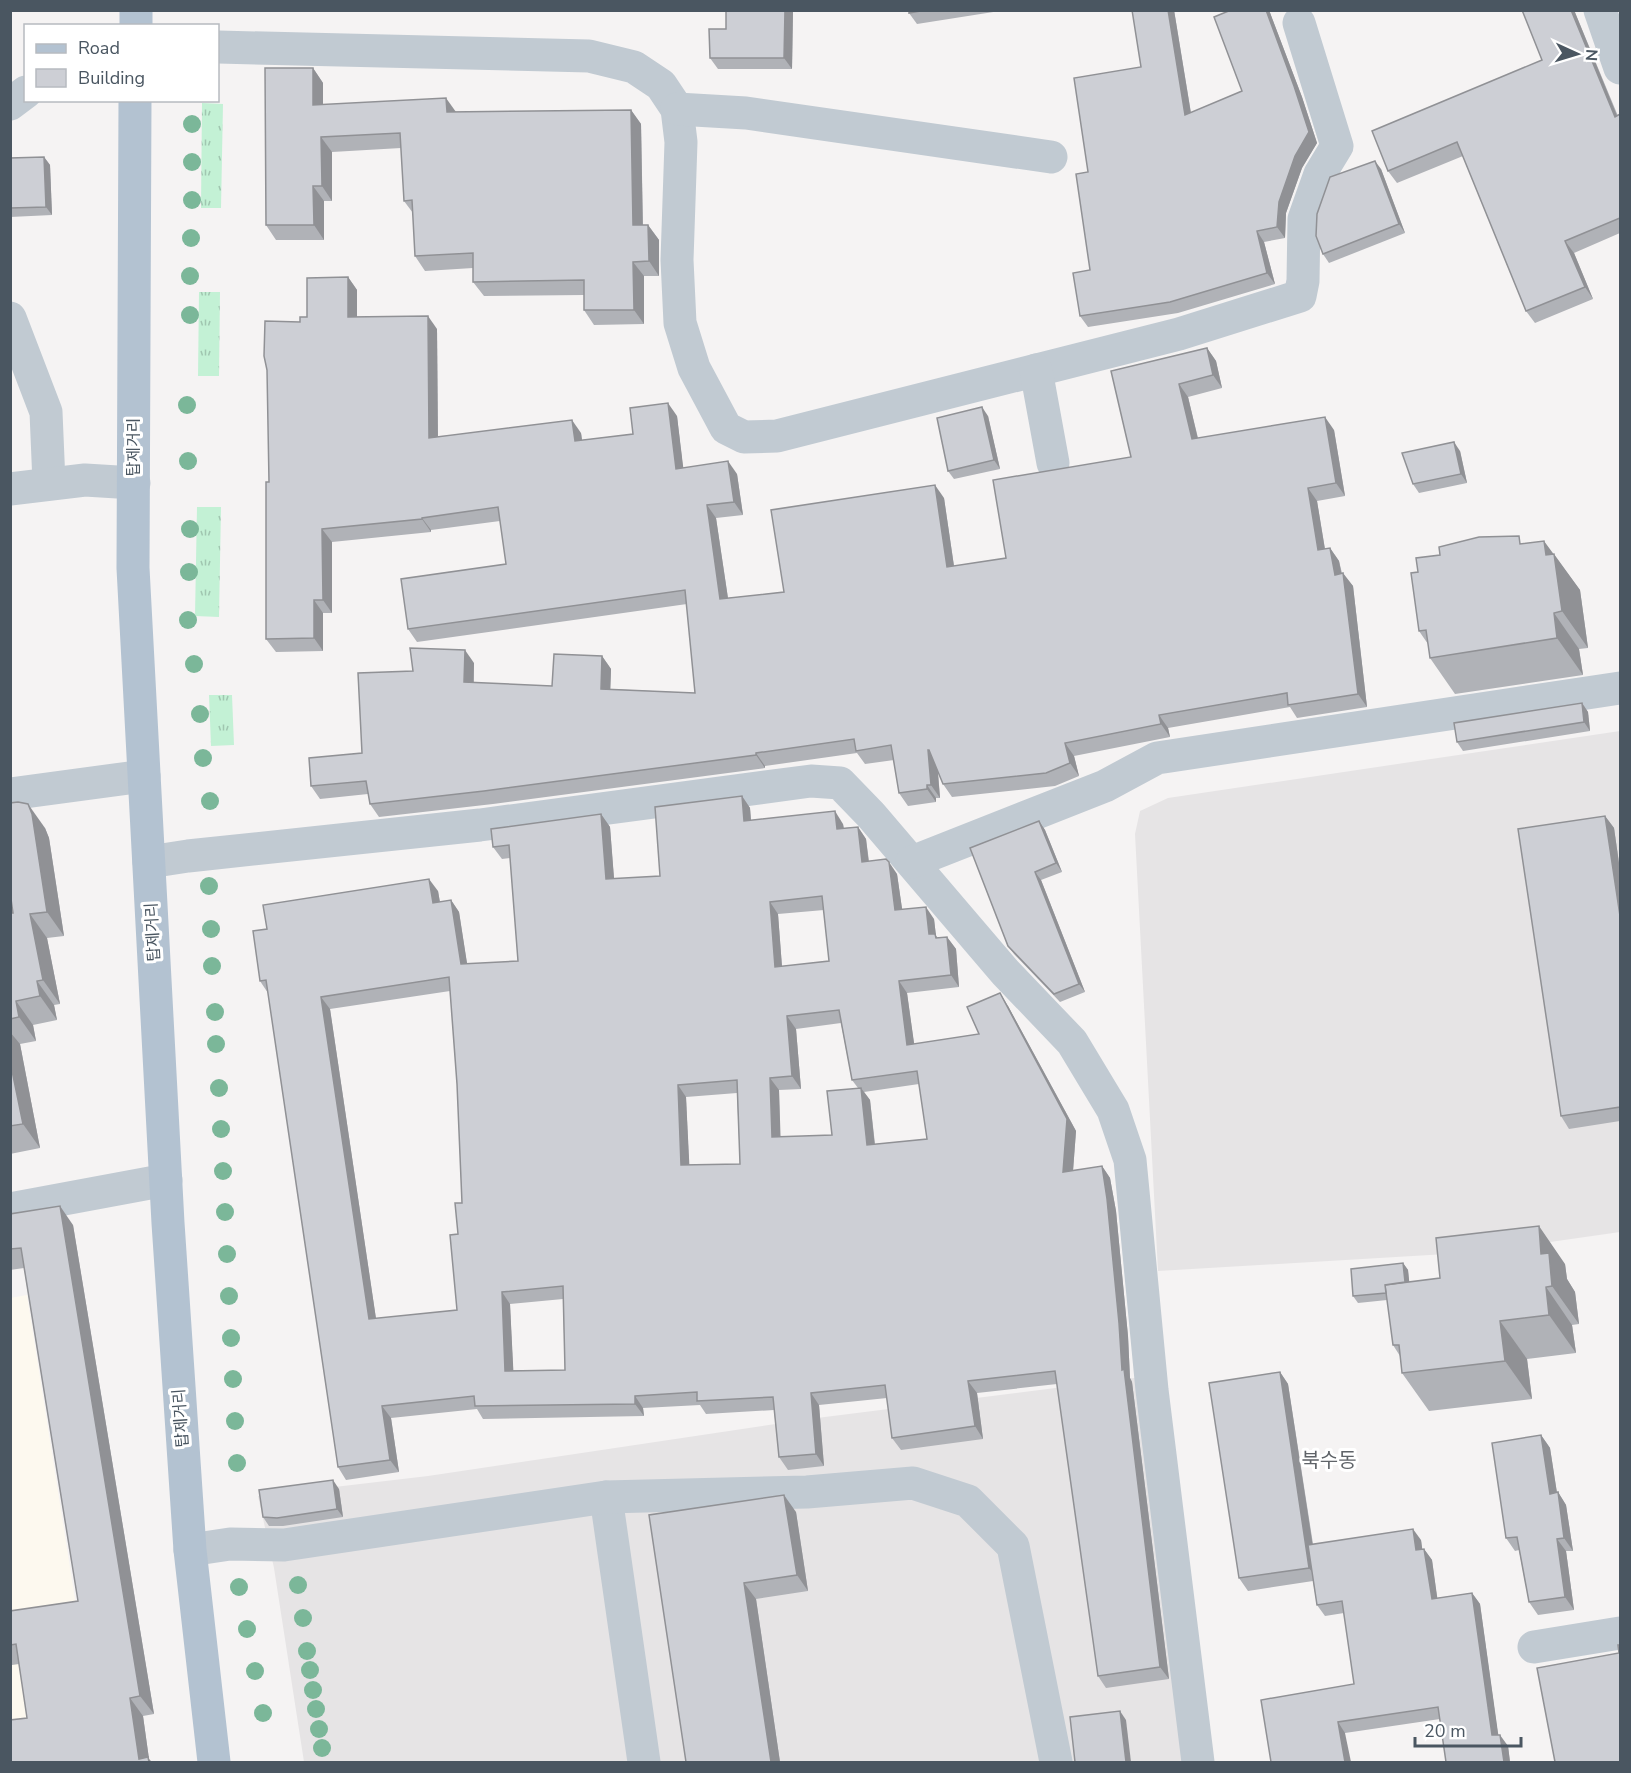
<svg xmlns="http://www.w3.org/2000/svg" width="1631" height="1773" viewBox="0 0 1631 1773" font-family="'Nunito Sans','Noto Sans KR',sans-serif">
<defs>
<pattern id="grass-tufts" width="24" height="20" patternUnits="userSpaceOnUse" patternTransform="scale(1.5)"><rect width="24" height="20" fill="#c3f1d5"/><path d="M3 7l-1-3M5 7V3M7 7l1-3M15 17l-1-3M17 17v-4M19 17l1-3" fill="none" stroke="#a0c6b0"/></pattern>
</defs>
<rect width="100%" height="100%" fill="#f5f3f3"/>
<path fill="#fdf9ef" d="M27 1295 99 1751 11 1762 10 1298Z"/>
<g fill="#e6e4e5">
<path d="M1620 731V1232L1480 1252 1158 1271 1135 834 1140 811 1168 798Z"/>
<path d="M1142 1377 1193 1762H304L274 1568 258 1496 428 1476 809 1419Z"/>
</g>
<g fill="url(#grass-tufts)">
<path d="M202 103 223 104 221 208H201Z"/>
<path d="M199 292H220L219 376H198Z"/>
<path d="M197 507H221L219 617 195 616Z"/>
<path d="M209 695H232L234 745 211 746Z"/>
</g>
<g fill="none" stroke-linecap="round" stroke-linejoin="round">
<g stroke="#c1cad2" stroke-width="33">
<path d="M1600 10 1620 68"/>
<path d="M218 47 589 56 634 67 661 85 677 109 681 142 677 260 680 323 694 368 726 428 744 437 777 436 1179 334 1300 296 1303 281 1304 219 1320 174 1337 146 1299 23"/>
<path d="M10 104 26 92"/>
<path d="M677 109 746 113 1051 157"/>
<path d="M10 318 46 412 49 483"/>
<path d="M1036 370 1053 463"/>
<path d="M10 489 85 480 134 483"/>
<path d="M10 794 144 776"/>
<path d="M149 862 188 856 480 825 811 781 840 783 871 815 1005 972 1072 1042 1113 1110 1130 1160 1152 1390 1198 1762"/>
<path d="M912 862 1105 786 1157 758 1620 688"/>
<path d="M10 1209 166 1180"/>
<path d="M606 1497 644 1762"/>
<path d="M190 1550 230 1544 284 1545 606 1497 807 1492 913 1483 968 1501 1013 1546 1056 1762"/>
<path d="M1534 1647 1620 1633"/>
</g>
<g stroke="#b3c2d1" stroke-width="33">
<path d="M136 26V10"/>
<path d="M135 100 133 568 168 1223 190 1550 214 1762"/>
</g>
</g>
<g fill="#7bb799">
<circle cx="192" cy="124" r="9"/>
<circle cx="192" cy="162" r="9"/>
<circle cx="192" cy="200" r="9"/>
<circle cx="191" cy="238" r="9"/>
<circle cx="190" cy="276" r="9"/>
<circle cx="190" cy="315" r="9"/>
<circle cx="187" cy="405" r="9"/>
<circle cx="188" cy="461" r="9"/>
<circle cx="190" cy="529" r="9"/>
<circle cx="189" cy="572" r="9"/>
<circle cx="188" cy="620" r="9"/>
<circle cx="194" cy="664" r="9"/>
<circle cx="200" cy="714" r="9"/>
<circle cx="203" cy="758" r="9"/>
<circle cx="210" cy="801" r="9"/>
<circle cx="209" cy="886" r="9"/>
<circle cx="211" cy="929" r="9"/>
<circle cx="212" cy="966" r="9"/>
<circle cx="215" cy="1012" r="9"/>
<circle cx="216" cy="1044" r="9"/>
<circle cx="219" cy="1088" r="9"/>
<circle cx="221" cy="1129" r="9"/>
<circle cx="223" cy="1171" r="9"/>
<circle cx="225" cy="1212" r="9"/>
<circle cx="227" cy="1254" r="9"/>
<circle cx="229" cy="1296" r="9"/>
<circle cx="231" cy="1338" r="9"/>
<circle cx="233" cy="1379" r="9"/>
<circle cx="235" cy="1421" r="9"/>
<circle cx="237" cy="1463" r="9"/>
<circle cx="298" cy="1585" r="9"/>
<circle cx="239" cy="1587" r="9"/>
<circle cx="303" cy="1618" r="9"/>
<circle cx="247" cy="1629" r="9"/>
<circle cx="307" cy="1651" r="9"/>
<circle cx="310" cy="1670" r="9"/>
<circle cx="255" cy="1671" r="9"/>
<circle cx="313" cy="1690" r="9"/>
<circle cx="316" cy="1709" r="9"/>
<circle cx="263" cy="1713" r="9"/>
<circle cx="319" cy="1729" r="9"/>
<circle cx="322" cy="1748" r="9"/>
</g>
<g fill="#b0b2b7" fill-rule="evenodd">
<path d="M555 10H660V12Z"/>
<path d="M726 10H793L792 69H718L710 58 726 29Z"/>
<path d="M909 10H1006L917 24 909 13Z"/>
<path d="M1174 10 1191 113 1242 91 1231 10H1269L1302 97 1317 143 1302 168 1286 213 1285 238 1264 242 1275 284 1178 313 1088 327 1080 316 1090 270 1088 172 1141 67Z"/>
<path d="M1574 10 1618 116 1620 114V233L1574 253 1593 299 1535 323 1526 311 1463 156 1397 183 1388 171 1542 60Z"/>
<path d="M313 68 323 83V105L456 112 631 110 641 124 643 225H648L659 240V276H644V324L594 325 584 310V295L484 296 473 282V268L425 271 415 256 413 213 404 201 401 148 332 152V201H324V240H276L266 225Z"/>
<path d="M44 157 50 165 52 215 10 217V158Z"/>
<path d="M1381 169 1405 233 1329 263 1323 254Z"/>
<path d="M348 277 357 290V317L437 329 438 436 581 433 582 440 633 434 677 416 683 468 737 474 743 515 716 518 728 598 784 592 944 498 954 566 1006 558 1131 457 1111 371 1207 348 1216 361 1222 388 1188 397 1198 438 1334 430 1345 496 1317 501 1325 549 1330 548 1339 561 1342 573 1353 586 1367 707 1297 718 1290 707 1168 728 1170 737 1074 756 1079 776 1055 786 952 797 943 784 938 771 940 798H936V802L908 806 899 793 894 760 865 764 857 753 765 766V768L493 804 379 817 370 804 368 794 320 799 311 786 362 753 413 671 474 663V683L552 686 602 656 611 669 610 689 695 693 687 604 417 642 408 629 506 564 500 521 431 530V532L332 542V613H323V651L276 652 266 639 269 482 300 322 307 317Z"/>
<path d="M988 416 1000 469 954 479 948 471Z"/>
<path d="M1460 451 1467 483 1419 493 1413 484Z"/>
<path d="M1524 544 1553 554 1580 590 1588 648 1579 649 1583 675 1455 694 1430 658 1428 644 1419 631 1418 572 1440 555Z"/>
<path d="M1582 703 1588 712 1590 731 1463 751 1457 742Z"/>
<path d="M742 796 750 808 751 820 843 824 844 828 858 827 866 839 869 861 897 874 902 909 934 919 936 936 938 938 947 937 956 949 959 987 907 993 914 1044 979 1034 1008 1006 1076 1131 1073 1171 1102 1166 1110 1178 1116 1211 1128 1336 1130 1378 1132 1382 1169 1679 1106 1688 1098 1676 1057 1384 977 1393 983 1439 901 1450 892 1438 887 1398 819 1405 824 1466 788 1470 779 1457 774 1410 706 1414 700 1405 643 1408 644 1416 483 1419 477 1409 391 1418 399 1472 346 1480 338 1467 268 993 260 981 267 929 438 891 440 902 451 900 459 912 467 964 518 961 510 858 502 859 493 847 601 814 610 827 614 879 660 876ZM824 910 829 961 782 967 778 914ZM450 991 457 1084 462 1203 458 1234 457 1310 376 1319 330 1009ZM841 1023 852 1080 858 1088 832 1135 780 1137 779 1090 801 1089 796 1029ZM919 1084 927 1139 875 1144 870 1100 864 1092ZM737 1093 740 1164 689 1165 686 1097ZM563 1299 565 1370H513L510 1304Z"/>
<path d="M1605 816 1614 828 1620 870V1121L1569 1129 1561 1116Z"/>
<path d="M1039 821 1045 830 1062 872 1041 880 1085 992 1060 1002 1014 954 1008 946Z"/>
<path d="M45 828 49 838 64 936 47 938 60 1004 54 1005 57 1020 33 1025 36 1041 20 1044 40 1148 10 1154V913H13Z"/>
<path d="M10 1214 73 1225 154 1714 143 1716 149 1759 27 1718 19 1664 12 1665 10 1663V1611L78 1601 24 1268 10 1270Z"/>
<path d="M1403 1263 1408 1270 1409 1282 1565 1264 1567 1279 1575 1292 1579 1324 1572 1325 1576 1353 1527 1359 1532 1399 1429 1411 1402 1373 1400 1356 1393 1345 1387 1300 1358 1303 1353 1296Z"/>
<path d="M1280 1372 1288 1384 1313 1544 1421 1540 1422 1549H1424L1432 1560 1437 1598 1472 1593 1480 1604 1498 1735 1508 1746 1510 1762H1446L1440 1719 1345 1733 1271 1762 1354 1684 1344 1613 1325 1616 1317 1605 1313 1581 1248 1591 1239 1578Z"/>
<path d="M1541 1435 1550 1448 1557 1493 1558 1492 1566 1505 1573 1551H1566L1574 1610 1538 1615 1529 1602 1519 1550 1515 1551 1506 1538Z"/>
<path d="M339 1489 343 1517 283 1526H269L263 1517Z"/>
<path d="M796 1512 808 1591 756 1599 780 1762H686L649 1515Z"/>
</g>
<g fill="#909195">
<path d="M785 10H793L792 69 784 58Z"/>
<path d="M1168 10H1174L1193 126 1185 115Z"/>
<path d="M1266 10H1269L1302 97 1317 143 1302 168 1286 213 1285 238 1277 227Z"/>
<path d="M1571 10H1574L1620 123 1615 117Z"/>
<path d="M313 68 323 83V120L313 105Z"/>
<path d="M446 98 456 112H447Z"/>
<path d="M631 110 641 124 643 240 633 225Z"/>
<path d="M321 137 332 152V201L322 186Z"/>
<path d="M44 157 50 165 52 215 46 207Z"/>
<path d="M1375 161 1381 169 1405 233 1399 224Z"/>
<path d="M313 186 324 201V240L314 225Z"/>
<path d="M648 225 659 240V276L649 261Z"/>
<path d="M1257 231 1264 242 1275 284 1267 273Z"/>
<path d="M1565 241 1574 253 1593 299 1585 287Z"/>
<path d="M633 262 644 276V324L634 310Z"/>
<path d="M348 277 357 290V330L348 317Z"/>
<path d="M428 316 437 329 438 451 429 438Z"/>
<path d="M1207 348 1216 361 1222 388 1213 375Z"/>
<path d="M1179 384 1188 397 1201 452 1192 439Z"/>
<path d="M668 403 677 416 685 482 676 469Z"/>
<path d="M982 407 988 416 1000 469 994 460Z"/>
<path d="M1325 417 1334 430 1345 496 1336 483Z"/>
<path d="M572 420 581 433 584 454 575 441Z"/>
<path d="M1454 442 1460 451 1467 483 1461 474Z"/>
<path d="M728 461 737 474 743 515 734 502Z"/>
<path d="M935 485 944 498 956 580 947 567Z"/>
<path d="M1308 488 1317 501 1327 562 1318 550Z"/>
<path d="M707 505 716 518 730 612 720 599Z"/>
<path d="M422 518 431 530V532L422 519Z"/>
<path d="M322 529 332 542V613L323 600Z"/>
<path d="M1544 541 1555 556 1554 554 1580 590 1588 648 1562 611 1546 555Z"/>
<path d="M1330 548 1339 561 1344 588 1335 575Z"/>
<path d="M1343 573 1353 586 1367 707 1358 694Z"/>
<path d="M314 600 323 613V651L314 638Z"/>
<path d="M1554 613 1579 649 1583 675 1557 638Z"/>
<path d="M465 650 474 663 473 695 464 682Z"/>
<path d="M602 656 611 669 610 702 601 689Z"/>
<path d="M1582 703 1588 712 1590 731 1584 722Z"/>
<path d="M1159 715 1168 728 1170 737 1161 724Z"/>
<path d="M1065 743 1074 756 1079 776 1070 763Z"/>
<path d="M928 750 937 763 940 798 931 785Z"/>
<path d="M756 753 765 766V768L756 755Z"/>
<path d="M927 785 936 798V802L927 789Z"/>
<path d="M742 796 750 808 752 834 744 821Z"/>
<path d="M28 804 45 828 49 838 64 936 47 912Z"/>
<path d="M835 811 843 824 845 841 837 829Z"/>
<path d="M601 814 610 827 615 891 606 879Z"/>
<path d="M1605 816 1614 828 1620 870V916Z"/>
<path d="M1039 821 1045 830 1062 872 1056 863Z"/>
<path d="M858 827 866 839 870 874 862 862Z"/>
<path d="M889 862 897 874 904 922 895 910Z"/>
<path d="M1035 872 1041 880 1085 992 1079 984Z"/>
<path d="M429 879 438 891 442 915 433 903Z"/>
<path d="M451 900 459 912 469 976 461 964Z"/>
<path d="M770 902 778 914 783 980 775 967Z"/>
<path d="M926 907 934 919 936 936 943 946 929 934Z"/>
<path d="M30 914 47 938 60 1004 43 980Z"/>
<path d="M947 937 956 949 959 987 951 975Z"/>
<path d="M37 981 54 1005 57 1020 40 996Z"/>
<path d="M899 981 907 993 916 1057 907 1045Z"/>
<path d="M1000 993 1008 1006 1076 1131 1072 1184 1063 1172Z"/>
<path d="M321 997 330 1009 378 1332 369 1319Z"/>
<path d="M16 1001 33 1025 36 1041 19 1017Z"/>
<path d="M787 1016 796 1029 801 1089 792 1076Z"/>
<path d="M10 1032 20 1044 40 1148 23 1124 10 1061Z"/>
<path d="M770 1078 779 1090 781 1150 772 1137Z"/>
<path d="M678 1085 686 1097 690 1178 681 1165Z"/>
<path d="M861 1088 870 1100 876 1157 867 1145Z"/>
<path d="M1102 1166 1110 1178 1116 1211 1128 1336 1130 1378 1132 1382 1169 1679 1160 1667 1122 1370Z"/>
<path d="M60 1206 73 1225 154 1714 140 1696Z"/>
<path d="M1539 1226 1565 1264 1567 1279 1575 1292 1579 1324 1552 1286 1541 1254Z"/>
<path d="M1403 1263 1408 1270 1411 1298 1406 1291Z"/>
<path d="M1546 1287 1572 1325 1576 1353 1549 1315Z"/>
<path d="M502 1292 510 1304 514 1383 505 1371Z"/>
<path d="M1500 1321 1527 1359 1532 1399 1505 1361Z"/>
<path d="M1280 1372 1288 1384 1318 1580 1309 1568Z"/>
<path d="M968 1381 977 1393 983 1439 975 1426Z"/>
<path d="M811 1393 819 1405 824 1466 816 1454Z"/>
<path d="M635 1396 643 1408 644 1416 635 1404Z"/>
<path d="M382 1406 391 1418 399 1472 390 1460Z"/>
<path d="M1541 1435 1550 1448 1559 1506 1550 1494Z"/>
<path d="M333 1480 339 1489 343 1517 337 1509Z"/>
<path d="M1558 1492 1566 1505 1573 1551 1564 1538Z"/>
<path d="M784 1495 796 1512 808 1591 797 1575Z"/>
<path d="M1413 1529 1421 1540 1424 1561 1416 1550Z"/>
<path d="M1557 1539 1566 1551 1574 1610 1565 1597Z"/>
<path d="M1424 1549 1432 1560 1439 1610 1432 1599Z"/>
<path d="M744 1583 756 1599 780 1762H771Z"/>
<path d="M1472 1593 1480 1604 1500 1747 1492 1735Z"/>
<path d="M130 1698 143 1716 149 1759 152 1762H142L139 1759Z"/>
<path d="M1120 1711 1126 1720 1131 1762H1126Z"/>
<path d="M1338 1722 1345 1733 1351 1762H1345Z"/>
<path d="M1500 1735 1508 1746 1510 1762H1504Z"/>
</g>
<g fill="#cdcfd5" stroke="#909195" stroke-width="1.5" fill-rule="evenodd">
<path d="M726 10H785L784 58H710L709 29H726Z"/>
<path d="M909 10H926L909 13Z"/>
<path d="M1132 10H1168L1185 115 1242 91 1214 17 1231 10H1266L1294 86 1309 132 1295 156 1279 202 1277 227 1257 231 1267 273 1170 302 1080 316 1073 273 1090 270 1076 174 1088 172 1074 78 1141 67Z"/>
<path d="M1522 10H1571L1615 117 1620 114V218L1565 241 1585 287 1526 311 1457 142 1388 171 1372 131 1542 60Z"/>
<path d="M265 68H313V105L446 98 447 112 631 110 633 225H648L649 261 633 262 634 310H584V280L473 282V253L415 256 412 200 404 201 400 133 321 137 322 186H313L314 225H266Z"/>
<path d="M44 157 46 207 10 208V158Z"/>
<path d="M1375 161 1399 224 1323 254 1316 236 1317 214 1330 177Z"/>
<path d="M348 277V317L428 316 429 438 572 420 575 441 633 434 630 408 668 403 676 469 728 461 734 502 707 505 720 599 784 592 771 510 935 485 947 567 1006 558 993 480 1131 457 1111 371 1207 348 1213 375 1179 384 1192 439 1325 417 1336 483 1308 488 1318 550 1330 548 1335 575 1343 573 1358 694 1288 705 1287 693 1159 715 1161 724 1065 743 1070 763 1046 773 943 784 929 750H928L931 785H927V789L899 793 891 745 856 751 854 739 756 753V755L484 791 370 804 366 781 311 786 309 758 362 753 358 673 413 671 410 648 465 650 464 682 552 686 554 654 602 656 601 689 695 693 685 590 408 629 401 579 506 564 498 507 422 518V519L322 529 323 600H314V638L266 639V482H269L267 370 264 356 265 321 300 322V317H307V278Z"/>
<path d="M982 407 994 460 948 471 937 418Z"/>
<path d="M1454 442 1461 474 1413 484 1402 453Z"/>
<path d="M1519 536 1520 544 1544 541 1546 555 1554 554 1562 611 1554 613 1557 638 1430 658 1426 630 1419 631 1411 573 1418 572 1416 558 1440 555 1439 547 1479 537Z"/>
<path d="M1582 703 1584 722 1457 742 1454 723Z"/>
<path d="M742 796 744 821 835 811 837 829 858 827 862 862 886 859 889 862 895 910 926 907 929 934H935L936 938 947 937 951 975 899 981 907 1045 979 1034 967 1007 1000 993 1067 1119 1063 1172 1102 1166 1107 1199 1119 1323 1122 1370 1124 1369 1160 1667 1098 1676 1055 1371 968 1381 975 1426 892 1438 885 1385 811 1393 816 1454 779 1457 773 1397 697 1401V1392L635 1396V1404L475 1406 474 1396 382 1406 390 1460 338 1467 266 980 260 981 253 931 267 929 263 905 429 879 433 903 451 900 461 964 518 961 509 845 493 847 491 829 601 814 606 879 660 876 655 807ZM822 896 829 961 775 967 770 902ZM449 977 457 1084 462 1203H455L458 1234 450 1235 457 1310 369 1319 321 997ZM839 1010 852 1080 917 1071 927 1139 867 1145 861 1088 827 1091 832 1135 772 1137 770 1078 792 1076 787 1016ZM737 1080 740 1164 681 1165 678 1085ZM563 1286 565 1370 505 1371 502 1292Z"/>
<path d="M18 802 28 804 32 814 47 912 30 914 43 980 37 981 40 996 16 1001 19 1017 10 1019V913H13L10 892V803Z"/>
<path d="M1605 816 1620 916V1107L1561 1116 1518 829Z"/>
<path d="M1039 821 1056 863 1035 872 1079 984 1054 994 1008 946 970 848Z"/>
<path d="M10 1061 23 1124 10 1126Z"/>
<path d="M60 1206 140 1696 130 1698 139 1759 148 1757 149 1762H10V1720L27 1718 16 1644 10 1645V1611L78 1601 21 1248 10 1249V1214Z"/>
<path d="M1539 1226 1541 1254 1549 1253 1552 1286 1546 1287 1549 1315 1500 1321 1505 1361 1402 1373 1399 1345H1393L1385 1285 1440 1278 1436 1238Z"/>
<path d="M1403 1263 1405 1282 1385 1285 1386 1293 1353 1296 1351 1269Z"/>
<path d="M1280 1372 1309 1568 1239 1578 1209 1383Z"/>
<path d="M1541 1435 1550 1494 1558 1492 1564 1538 1557 1539 1565 1597 1529 1602 1517 1537 1506 1538 1492 1443Z"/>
<path d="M333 1480 337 1509 277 1518 263 1517 259 1490Z"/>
<path d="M784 1495 797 1575 744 1583 771 1762H686L649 1515Z"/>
<path d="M1413 1529 1416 1550 1424 1549 1432 1599 1472 1593 1492 1735H1500L1504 1762H1446L1438 1707 1338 1722 1345 1762H1271L1261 1700 1354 1684 1342 1601 1317 1605 1308 1545Z"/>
<path d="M1618 1645H1620V1762H1555L1537 1668 1619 1653Z"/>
<path d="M1120 1711 1126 1762H1075L1070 1717Z"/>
</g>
<g text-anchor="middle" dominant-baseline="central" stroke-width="6" stroke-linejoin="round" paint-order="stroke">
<g font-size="16" fill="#4a5661" stroke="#fff">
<text transform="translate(134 447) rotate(-90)">탑제거리</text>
<text transform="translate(153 932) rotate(-93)">탑제거리</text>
<text transform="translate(181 1418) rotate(-94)">탑제거리</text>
</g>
<g font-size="20" fill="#5f6368" stroke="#fff">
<text x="1329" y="1460">북수동</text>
</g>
</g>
<rect width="1631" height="1773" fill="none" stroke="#4a5661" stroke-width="24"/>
<rect x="24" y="24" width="195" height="78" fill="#ffffff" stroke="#b7bbc0" stroke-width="1.5"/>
<rect x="36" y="44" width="30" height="9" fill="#b3c2d1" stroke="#b7bbc0" stroke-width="1.5"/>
<text x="78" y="54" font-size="18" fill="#4a5661">Road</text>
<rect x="36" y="69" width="30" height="18" fill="#cdcfd5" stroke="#b7bbc0" stroke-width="1.5"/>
<text x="78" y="84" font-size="18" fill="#4a5661">Building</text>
<g transform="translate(1577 54) rotate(94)" stroke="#ffffff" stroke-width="4.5" paint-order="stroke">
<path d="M0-4.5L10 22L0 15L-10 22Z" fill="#4a5661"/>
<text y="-9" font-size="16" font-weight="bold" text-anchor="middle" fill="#4a5661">N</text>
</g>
<path d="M1415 1737v9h106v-9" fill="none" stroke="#4a5661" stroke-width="3"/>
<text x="1424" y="1737" font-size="18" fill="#4a5661" stroke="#ffffff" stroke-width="4.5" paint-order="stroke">20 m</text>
</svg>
